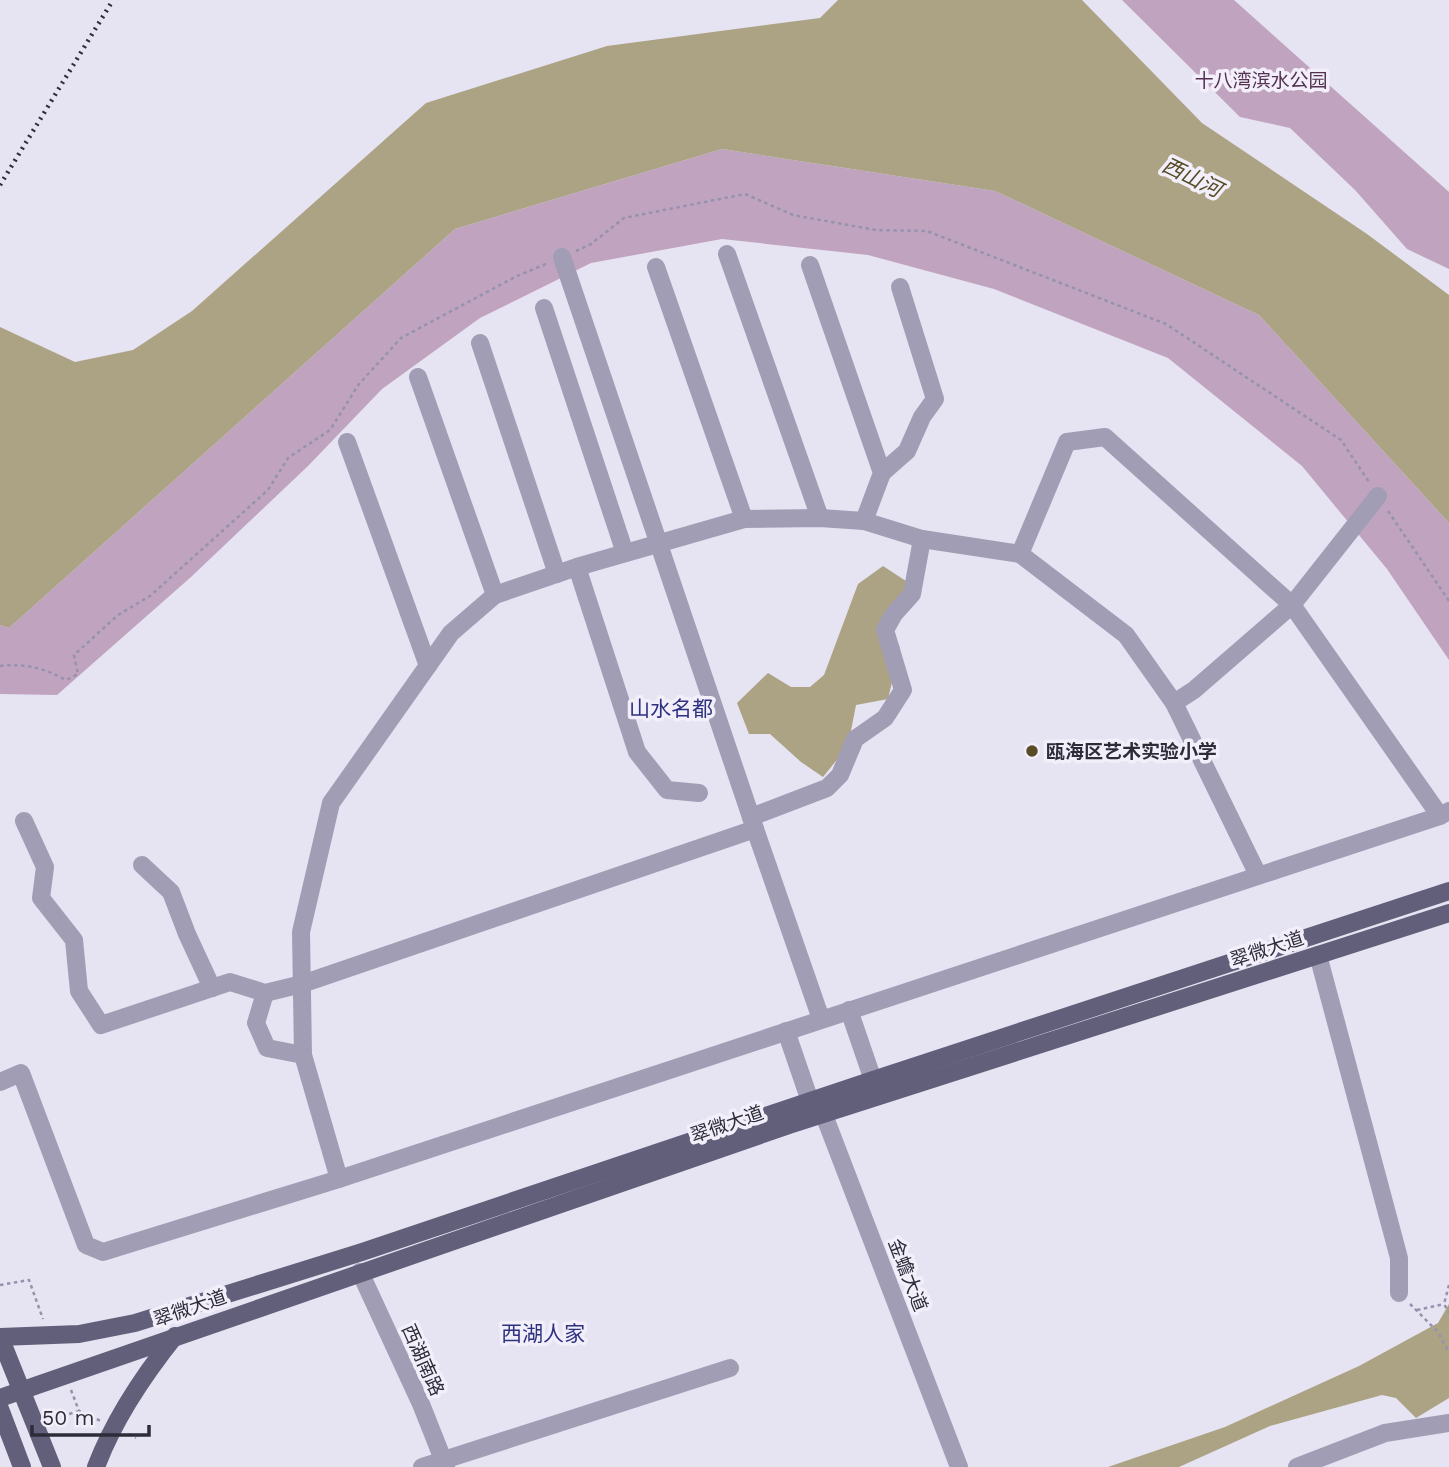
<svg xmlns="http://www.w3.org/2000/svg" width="1449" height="1467" viewBox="0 0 1449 1467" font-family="'Work Sans','Noto Sans SC',sans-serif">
<rect width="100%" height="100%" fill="#e6e3f2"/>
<g fill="#c0a4bf">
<path d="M1122 0H1234L1449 192V269L1407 249 1355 190 1290 128 1240 117Z"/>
<path d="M722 149 995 191 1259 315 1449 523V660L1387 569 1302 466 1168 358 994 289 868 255 722 239 591 263 480 318 382 389 308 466 191 577 57 695 0 694V625L9 628 455 229Z"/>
</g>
<g fill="#aca384">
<path d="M838 0H1082L1202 123 1367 234 1449 295V523L1259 315 995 191 722 149 455 229 9 628 0 625V327L75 362 133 350 192 311 426 103 607 46 820 18Z"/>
<path d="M883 566 909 583 890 626 900 648 888 699 856 705 848 746 823 777 801 762 770 734H749L737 703 768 673 791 687H810L824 675 858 584Z"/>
<path d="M1449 1304V1398L1416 1418 1396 1398 1382 1395 1270 1426 1179 1467H1108L1225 1427 1359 1366 1438 1323Z"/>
</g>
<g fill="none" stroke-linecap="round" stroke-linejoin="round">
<g stroke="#9692ae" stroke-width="2.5" stroke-dasharray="3.5 3.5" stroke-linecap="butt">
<path d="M576 251 591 244 624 218 745 194 793 215 876 230 927 231 1166 324 1341 440 1369 482"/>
<path d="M1388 511 1449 601"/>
<path d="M0 666C25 663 44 668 66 680L78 674 74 655 118 615 150 596 268 490 288 458 330 430 359 384 401 338 515 277 548 263"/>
<path d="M0 1285 29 1280 43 1319"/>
<path d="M1449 1285 1444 1304 1449 1313"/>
<path d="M1410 1304 1438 1332 1449 1353"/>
<path d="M1417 1310 1444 1304"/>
<path d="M71 1390 79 1411 101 1421"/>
<path d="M49 1420 79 1411"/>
<path d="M129 1434 136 1438"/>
</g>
<g stroke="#a19db5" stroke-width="18">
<path d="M727 254 820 518"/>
<path d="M562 257 755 829"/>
<path d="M810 265 882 473 864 521"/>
<path d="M656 267 744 519"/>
<path d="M544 308 625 553"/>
<path d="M480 343 557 574"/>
<path d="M418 377 495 595"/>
<path d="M347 442 428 666"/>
<path d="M882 473 907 451 922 417 935 399 900 287"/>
<path d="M1020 554 1067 442 1105 437 1292 605 1440 816"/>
<path d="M577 567 637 752 667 790 699 793"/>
<path d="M1174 703 1194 690 1292 605 1378 496"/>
<path d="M751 817 827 788 840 775 855 739 885 718 903 690 885 630 894 614 912 594 922 539"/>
<path d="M24 821 45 867 41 898 74 940 79 991 101 1025 230 982 265 993 302 984 755 829 821 1019"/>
<path d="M142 865 171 892 187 934 212 988"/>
<path d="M1318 955 1399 1258V1293"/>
<path d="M265 993 256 1023 267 1048 303 1055"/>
<path d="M849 1010 873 1080"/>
<path d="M786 1031 810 1101"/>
<path d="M0 1082 21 1073 86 1245 103 1252 339 1179 1440 816 1449 811"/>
<path d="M819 1102 959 1467"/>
<path d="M339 1179 303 1055 301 932 331 803 451 633 495 595 577 567 744 519 820 518 864 521 922 539 1020 554 1126 635 1174 703 1258 875"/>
<path d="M360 1272 421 1404 446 1467"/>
<path d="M422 1467 730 1368"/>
<path d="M1297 1467 1385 1433 1449 1423"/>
</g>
<g stroke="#615f79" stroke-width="18">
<path d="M0 1337 79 1334 135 1323 362 1252 873 1080 1449 891"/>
<path d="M0 1337 52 1467"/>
<path d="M0 1398 789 1125 1449 913"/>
<path d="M0 1409 22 1467"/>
<path d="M96 1467C114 1419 143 1376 175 1336"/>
</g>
<path stroke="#2d2c39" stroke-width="4.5" stroke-dasharray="2 5" stroke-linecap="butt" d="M0 185 113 0"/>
</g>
<circle fill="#574c26" stroke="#f2effa" stroke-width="2.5" cx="1032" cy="751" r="7"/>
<g text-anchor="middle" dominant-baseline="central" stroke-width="7" stroke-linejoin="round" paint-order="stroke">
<g font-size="19" fill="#553252" stroke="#f2effa">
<text x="1261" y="80">十八湾滨水公园</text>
</g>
<g font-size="19" font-weight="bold" fill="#2d2c39" stroke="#f2effa" text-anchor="start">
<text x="1046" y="751">瓯海区艺术实验小学</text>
</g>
<g font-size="19" fill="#2d2c39" stroke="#f2effa">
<text transform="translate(1267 949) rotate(-18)">翠微大道</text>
<text transform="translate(727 1124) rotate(-19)">翠微大道</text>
<text transform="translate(908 1275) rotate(69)">金蟾大道</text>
<text transform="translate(190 1308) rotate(-19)">翠微大道</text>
<text transform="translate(423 1360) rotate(66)">西湖南路</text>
</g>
<g font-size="21" font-style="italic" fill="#574c26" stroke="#f2effa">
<text transform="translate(1192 177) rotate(26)">西山河</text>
</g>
<g font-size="21" fill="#2d3180" stroke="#f2effa">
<text x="671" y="708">山水名都</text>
<text x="543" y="1333">西湖人家</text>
</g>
</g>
<path d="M32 1425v10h117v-10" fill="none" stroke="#2d2c39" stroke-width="3.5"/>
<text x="42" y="1425" font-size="21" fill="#2d2c39" stroke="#f2effa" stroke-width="5" paint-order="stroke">50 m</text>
</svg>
